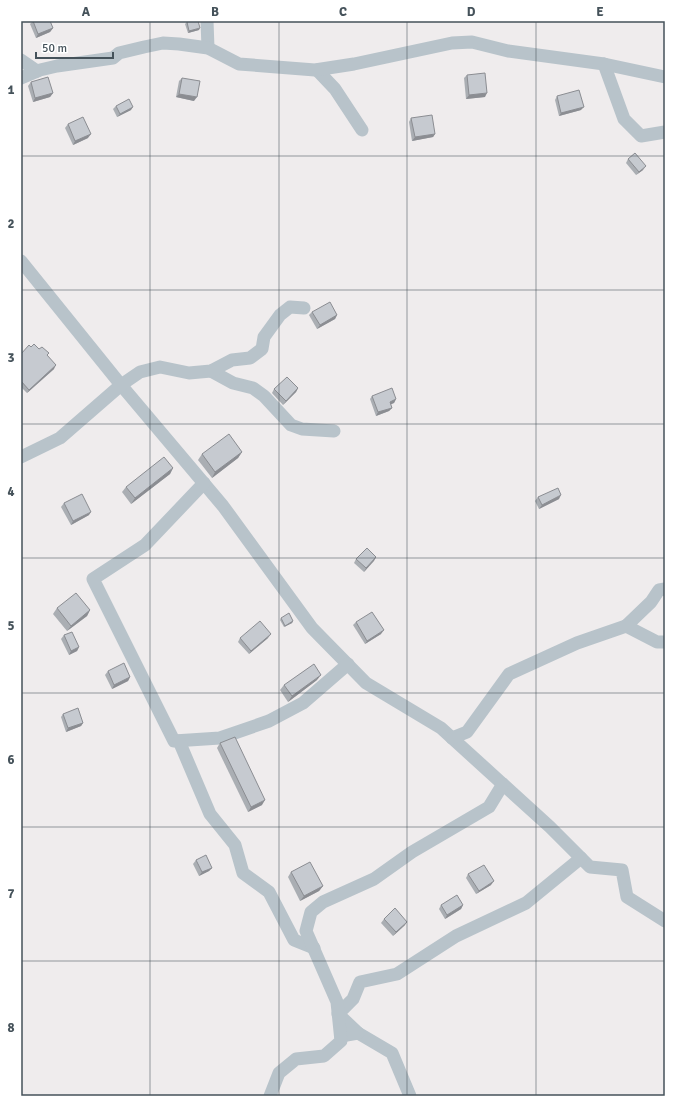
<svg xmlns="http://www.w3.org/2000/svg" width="686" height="1117" viewBox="0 0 686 1117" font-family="Signika,sans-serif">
<rect width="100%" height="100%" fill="#efeced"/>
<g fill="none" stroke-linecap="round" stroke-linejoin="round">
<g stroke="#b8c3ca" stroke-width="13">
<path d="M207 21 208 48"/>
<path d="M21 60 37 71"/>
<path d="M604 64 624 119 641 136 665 132"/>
<path d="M317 70 335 89 362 130"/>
<path d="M21 78 40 70 57 66 113 58 119 53 144 47 163 43 179 44 208 48 239 64 315 70 354 64 452 43 472 42 508 51 604 64 665 77"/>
<path d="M21 261 121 385 223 506 312 628 366 683 441 728 550 827 590 867 622 870 627 897 665 921"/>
<path d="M211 371 233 383 253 388 264 396 291 425 302 429 334 431"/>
<path d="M21 457 60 438 121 385 140 372 160 367 189 373 211 371 232 360 250 358 262 349 264 337 280 315 290 307 304 308"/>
<path d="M204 483 145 545 93 579 174 741 220 738 269 721 303 703 348 664"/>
<path d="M626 626 651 602 659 590 665 589"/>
<path d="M452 738 467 732 509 674 577 643 626 626 657 642H665"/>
<path d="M179 741 210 814 235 845 243 873 269 892 294 940 314 948"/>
<path d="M358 1033 392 1053 410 1096"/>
<path d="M341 1036 358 1033 338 1014 353 999 360 982 397 974 456 936 526 903 581 858"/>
<path d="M270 1096 279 1073 296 1059 324 1056 341 1041 337 1002 306 931 311 912 323 902 374 879 412 852 489 807 503 784"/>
</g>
</g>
<g fill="#aaaeb3">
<path d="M33 21H50L53 28 50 32 36 38 30 24Z"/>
<path d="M187 22 199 30 188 33 185 24Z"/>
<path d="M467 75 485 97 466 99 464 78Z"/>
<path d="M182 78 194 101 176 97 179 81Z"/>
<path d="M31 82 53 93 50 97 33 102 28 86Z"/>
<path d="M557 96 581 110 559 116 555 100Z"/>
<path d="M116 106 131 110 117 117 113 109Z"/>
<path d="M411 118 435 134 433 137 412 141 409 122Z"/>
<path d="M68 124 88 138 73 145 65 128Z"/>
<path d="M628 159 643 170 636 175 626 163Z"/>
<path d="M312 312 337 315 335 319 317 329 309 315Z"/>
<path d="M31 347 49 353 47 355 54 369 27 393 21 387V354Z"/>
<path d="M298 388 296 392 283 405 272 393 274 389Z"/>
<path d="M372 396 396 399 394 403 390 404 392 408 389 411 376 416 370 399Z"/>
<path d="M242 452 238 458 212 478 198 460 202 454Z"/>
<path d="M173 468 170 474 131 504 122 492 126 487Z"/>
<path d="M538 497 559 499 539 509 535 501Z"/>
<path d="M64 503 89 515 71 525 61 507Z"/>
<path d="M376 557 364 572 354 563 356 559Z"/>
<path d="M57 608 90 610 87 616 67 631 53 614Z"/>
<path d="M281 618 293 621 292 623 284 627 280 620Z"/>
<path d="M356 622 381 634 365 644 353 625Z"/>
<path d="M64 635 79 647 77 651 69 655 61 639Z"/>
<path d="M240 638H268L249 654 238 642Z"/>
<path d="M108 671 130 677 128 681 112 689 105 675Z"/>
<path d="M317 680 288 702 280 690 284 685Z"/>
<path d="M63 714 83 723 81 726 66 732 61 717Z"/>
<path d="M220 743 262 805 248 812 217 748Z"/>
<path d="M196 860 212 868 209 871 199 876 193 864Z"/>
<path d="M291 872 323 886 319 891 300 901 288 877Z"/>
<path d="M468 874 491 885 476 894 466 878Z"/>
<path d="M441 905H463L461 909 445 919 439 909Z"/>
<path d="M384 919 405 925 393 936 381 923Z"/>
</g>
<g fill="#8b8d92">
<path d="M53 28 50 32 36 38 38 34Z"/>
<path d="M200 28 199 30 188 33 189 31Z"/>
<path d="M53 93 50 97 33 102 35 98Z"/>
<path d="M487 93 485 97 466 99 469 95Z"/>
<path d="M179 94 197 97 194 101 176 97Z"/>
<path d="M133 107 131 110 117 117 120 114Z"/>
<path d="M584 107 581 110 559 116 561 113Z"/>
<path d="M91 134 88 138 73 145 75 141Z"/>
<path d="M435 134 433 137 412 141 415 137Z"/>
<path d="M646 166 643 170 636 175 639 172Z"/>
<path d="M337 315 335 319 317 329 320 325Z"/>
<path d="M56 365 54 369 27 393 29 390Z"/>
<path d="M298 388 296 392 283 405 286 401Z"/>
<path d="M396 399 394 403 387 406 390 402Z"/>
<path d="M392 408 389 411 376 416 378 412Z"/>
<path d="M242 452 238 458 212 478 215 472Z"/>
<path d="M173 468 170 474 131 504 135 498Z"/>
<path d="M561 495 559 499 539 509 542 505Z"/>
<path d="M91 512 89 515 71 525 73 521Z"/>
<path d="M376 557 374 561 364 572 366 568Z"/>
<path d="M90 610 87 616 67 631 71 626Z"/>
<path d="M293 621 292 623 284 627 285 626Z"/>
<path d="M384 630 381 634 365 644 367 641Z"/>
<path d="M271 634 268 638 249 654 251 651Z"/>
<path d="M79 647 77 651 69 655 71 651Z"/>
<path d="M321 675 317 680 288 702 292 696Z"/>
<path d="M130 677 128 681 112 689 114 685Z"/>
<path d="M83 723 81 726 66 732 68 728Z"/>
<path d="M265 800 262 805 248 812 251 807Z"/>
<path d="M212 868 209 871 199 876 202 872Z"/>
<path d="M494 881 491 885 476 894 479 891Z"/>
<path d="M323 886 319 891 300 901 304 896Z"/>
<path d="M463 905 461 909 445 919 447 915Z"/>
<path d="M407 922 405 925 393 936 396 932Z"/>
</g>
<g fill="#c6cad0" stroke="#8b8d92">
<path d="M33 21H50L53 28 38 34Z"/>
<path d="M190 21H198L200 28 189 31 187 22Z"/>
<path d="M485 73 487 93 469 95 467 75Z"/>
<path d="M48 77 53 93 35 98 31 82Z"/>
<path d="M182 78 200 81 197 97 179 94Z"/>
<path d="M579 90 584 107 561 113 557 96Z"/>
<path d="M129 99 133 107 120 114 116 106Z"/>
<path d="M432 115 435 134 415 137 411 118Z"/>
<path d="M83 117 91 134 75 141 68 124Z"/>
<path d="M635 153 646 166 639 172 628 159Z"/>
<path d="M330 302 337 315 320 325 312 312Z"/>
<path d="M34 344 39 349 42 347 49 353 47 355 56 365 29 390 21 381V354L29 345 31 347Z"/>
<path d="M287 377 298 388 286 401 274 389Z"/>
<path d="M392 388 396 399 390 402 392 408 378 412 372 396Z"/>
<path d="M229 434 242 452 215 472 202 454Z"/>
<path d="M164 457 173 468 135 498 126 487Z"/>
<path d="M558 488 561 495 542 505 538 497Z"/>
<path d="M82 494 91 512 73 521 64 503Z"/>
<path d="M367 548 376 557 366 568 356 559Z"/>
<path d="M76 593 90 610 71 626 57 608Z"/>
<path d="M372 612 384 630 367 641 356 622Z"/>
<path d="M289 613 293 621 285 626 281 618Z"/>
<path d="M260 621 271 634 251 651 240 638Z"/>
<path d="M72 632 79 647 71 651 64 635Z"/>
<path d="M124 663 130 677 114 685 108 671Z"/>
<path d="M314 664 321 675 292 696 284 685Z"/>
<path d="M78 708 83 723 68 728 63 714Z"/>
<path d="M235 737 265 800 251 807 220 743Z"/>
<path d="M206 855 212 868 202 872 196 860Z"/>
<path d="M310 862 323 886 304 896 291 872Z"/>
<path d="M484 865 494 881 479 891 468 874Z"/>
<path d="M457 895 463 905 447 915 441 905Z"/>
<path d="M395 908 407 922 396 932 384 919Z"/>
</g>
<path fill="none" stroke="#45525a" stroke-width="1" stroke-opacity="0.55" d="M150 21V1096M279 21V1096M407 21V1096M536 21V1096M21 156H665M21 290H665M21 424H665M21 558H665M21 693H665M21 827H665M21 961H665"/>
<rect width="686" height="1117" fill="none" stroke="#ffffff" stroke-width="44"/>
<path d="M36 52v6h77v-6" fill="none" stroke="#45525a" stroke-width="2"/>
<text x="42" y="52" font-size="12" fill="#45525a" stroke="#ffffff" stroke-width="3" paint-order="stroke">50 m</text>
<rect x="22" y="22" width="642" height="1073" fill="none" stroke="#45525a" stroke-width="1.5"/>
<g font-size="13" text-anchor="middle" font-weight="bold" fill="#45525a">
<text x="86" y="16">A</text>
<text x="215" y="16">B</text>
<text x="343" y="16">C</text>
<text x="471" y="16">D</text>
<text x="600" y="16">E</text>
<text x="11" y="94">1</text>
<text x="11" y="228">2</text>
<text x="11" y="362">3</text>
<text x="11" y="496">4</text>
<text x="11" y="630">5</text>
<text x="11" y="764">6</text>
<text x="11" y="898">7</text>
<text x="11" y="1032">8</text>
</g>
</svg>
